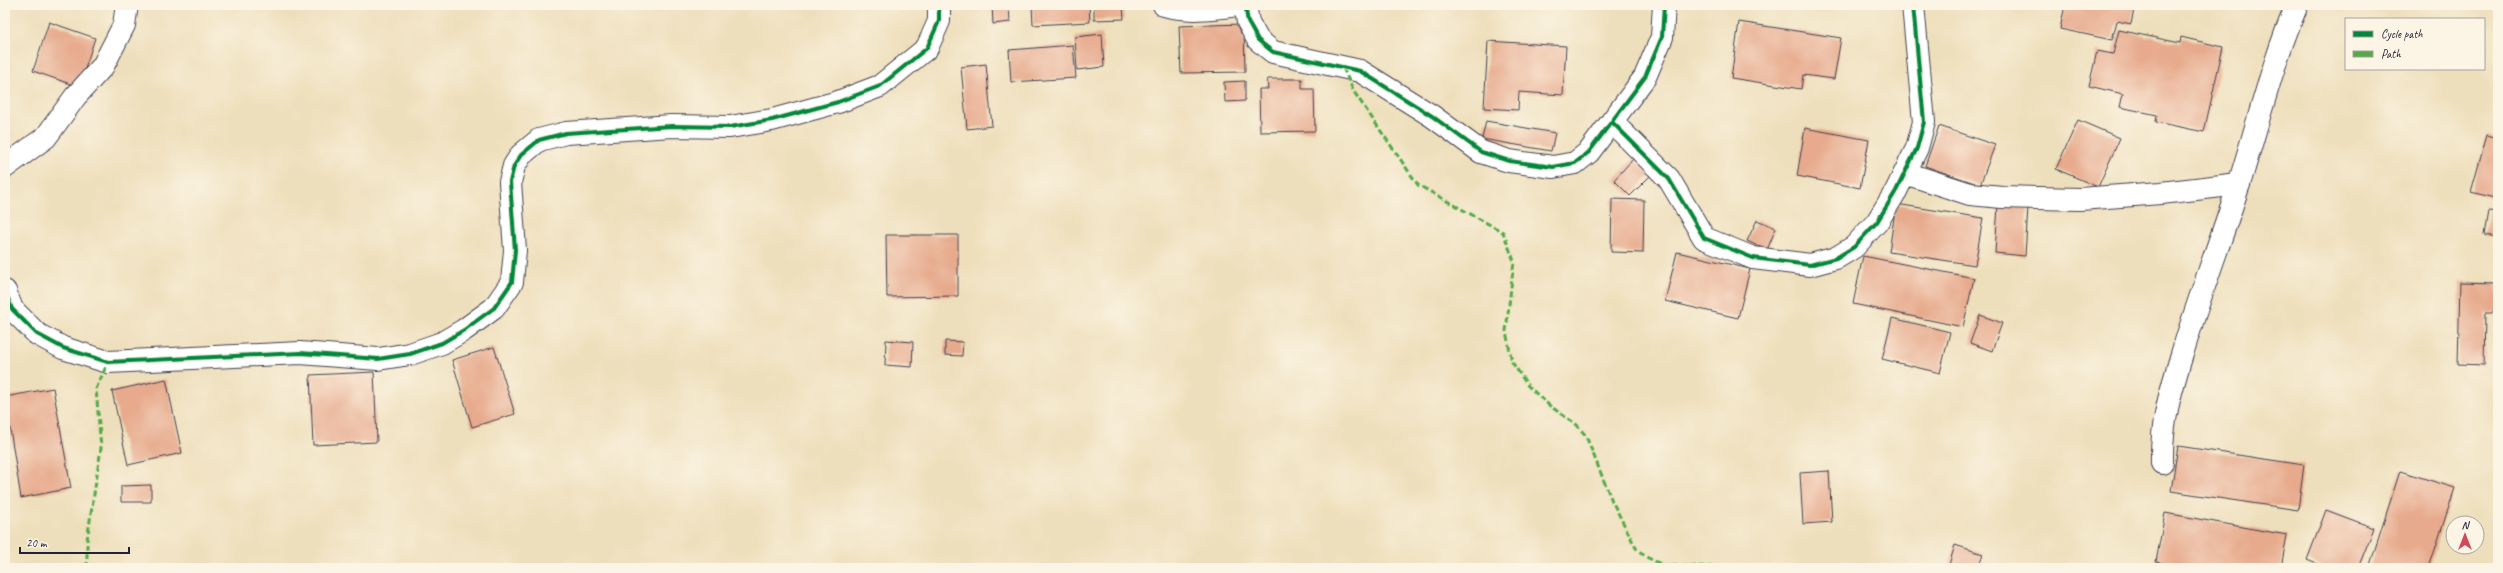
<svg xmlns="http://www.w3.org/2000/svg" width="2503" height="573" viewBox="0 0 2503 573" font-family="Caveat,sans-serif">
<rect width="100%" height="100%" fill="#fcf5e5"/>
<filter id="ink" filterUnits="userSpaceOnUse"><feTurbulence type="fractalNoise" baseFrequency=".025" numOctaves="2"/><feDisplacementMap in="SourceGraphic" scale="8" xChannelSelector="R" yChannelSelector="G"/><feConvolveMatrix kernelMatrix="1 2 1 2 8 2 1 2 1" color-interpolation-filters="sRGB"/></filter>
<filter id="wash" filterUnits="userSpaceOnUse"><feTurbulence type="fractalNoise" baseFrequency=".012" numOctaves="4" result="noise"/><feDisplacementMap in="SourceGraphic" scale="16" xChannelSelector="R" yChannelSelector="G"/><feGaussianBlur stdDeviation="0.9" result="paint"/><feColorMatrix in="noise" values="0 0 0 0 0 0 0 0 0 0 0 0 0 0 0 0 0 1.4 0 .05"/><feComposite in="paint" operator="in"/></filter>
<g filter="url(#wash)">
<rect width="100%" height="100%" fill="#eedfbc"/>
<g id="blocks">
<g fill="#e7aa8d">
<path d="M992 5H1009L1010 22 993 24Z"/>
<path d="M1032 5H1089L1090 22 1033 25Z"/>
<path d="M1094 5H1123L1124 19 1094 20Z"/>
<path d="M2065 5H2135L2131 24 2117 21 2112 40 2060 29Z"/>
<path d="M49 22 95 38 79 87 33 71Z"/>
<path d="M1739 22 1841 38 1834 79 1803 75 1801 89 1731 78Z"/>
<path d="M1244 24 1245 72 1181 73 1179 26Z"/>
<path d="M2119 30 2180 43 2181 37 2223 47 2204 132 2156 122 2157 115 2120 107 2123 94 2089 86 2097 51 2113 54Z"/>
<path d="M1102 34 1104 67 1077 70 1075 37Z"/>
<path d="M1488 41 1566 46 1563 95 1519 92 1518 110 1484 108Z"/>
<path d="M1073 45 1076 78 1011 82 1009 50Z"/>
<path d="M986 64 992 126 967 129 961 67Z"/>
<path d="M1267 79H1302V89H1314L1315 131 1260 132 1259 89H1268Z"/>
<path d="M1245 81V101L1225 102 1224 82Z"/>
<path d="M2078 120 2120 138 2098 187 2056 169Z"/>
<path d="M1486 121 1555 133 1551 151 1482 139Z"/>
<path d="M1939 126 1995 145 1980 185 1925 166Z"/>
<path d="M1805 128 1869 140 1860 188 1797 176Z"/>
<path d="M2487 135 2498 138V199L2471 192Z"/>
<path d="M1633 159 1651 175 1630 196 1614 180Z"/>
<path d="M1612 199 1644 200 1643 253 1611 252Z"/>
<path d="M1896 204 1983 218 1975 265 1889 252Z"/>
<path d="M1998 205 2028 207 2025 256 1995 253Z"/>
<path d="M2488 211 2498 212V237L2484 235Z"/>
<path d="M1757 220 1776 228 1767 250 1747 241Z"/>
<path d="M886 235H958V296L887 297Z"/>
<path d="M1677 252 1750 269 1738 318 1665 301Z"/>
<path d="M1863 256 1974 278 1963 327 1853 304Z"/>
<path d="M2460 282 2498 283V313H2485L2484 365 2458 364Z"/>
<path d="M1980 315 2002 323 1992 351 1970 343Z"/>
<path d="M1892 318 1950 332 1940 373 1882 359Z"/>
<path d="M886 340 913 342 912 367 885 365Z"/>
<path d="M945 341 963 342 962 356 945 355Z"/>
<path d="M494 347 515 414 472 427 452 360Z"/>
<path d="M374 372 377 442 313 445 310 375Z"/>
<path d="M166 379 182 453 128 465 112 391Z"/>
<path d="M53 388 71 488 21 498 5 397Z"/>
<path d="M2178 446 2304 465 2298 510 2171 491Z"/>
<path d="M1829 471 1832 522 1803 524 1800 473Z"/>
<path d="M2400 471 2455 488 2429 568H2369Z"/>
<path d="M151 485V502H121V486Z"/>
<path d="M2326 510 2374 528 2358 568H2327L2307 560Z"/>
<path d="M2165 513 2287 535 2281 568H2191L2156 562Z"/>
<path d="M1955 545 1983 554 1978 568H1948Z"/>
</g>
</g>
</g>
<g filter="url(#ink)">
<use href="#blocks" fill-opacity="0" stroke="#413e4e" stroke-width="1"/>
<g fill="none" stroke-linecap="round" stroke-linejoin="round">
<g stroke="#413e4e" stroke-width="24">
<g id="minor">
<path d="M1164 5C1189 12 1214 8 1239 5"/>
<path d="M1245 5 1248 22 1258 40 1273 52 1360 71 1432 116 1481 152 1509 161 1553 167 1575 163 1589 152 1645 77 1662 37 1664 5"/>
<path d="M1612 122 1669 179 1704 238 1753 258 1810 265 1836 258 1854 247 1877 222 1896 191 1917 148 1924 122 1913 5"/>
<path d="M5 167 46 137 75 97 103 66 124 25 127 5"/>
<path d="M1905 173 1970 194 2002 197 2080 199 2161 193 2239 184"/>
<path d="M5 291 12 309 37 334 63 348 108 362 300 353 378 359 410 354 442 343 464 330 494 308 512 282 515 250 510 182 514 166 521 155 539 140 566 133 672 126 730 127 772 120 838 102 880 86 927 48 939 21V5"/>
<path d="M2162 463C2161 421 2171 390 2183 351 2200 294 2221 240 2239 184 2258 124 2272 63 2297 5"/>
</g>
</g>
<use href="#minor" stroke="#fff" stroke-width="22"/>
<g stroke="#53aa46" stroke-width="3" stroke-dasharray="6 3" stroke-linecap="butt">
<path d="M1343 68 1354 92 1418 185 1503 232 1514 261 1506 331 1512 362 1528 386 1550 406 1577 425 1586 436 1612 501 1636 548 1646 557 1663 565 1748 568"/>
<path d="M87 568V540L101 448 96 389 108 362"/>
</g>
<g stroke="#fcf5e5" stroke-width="6">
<g id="cycleway">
<path d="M1245 5 1248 22 1258 40 1273 52 1360 71 1432 116 1481 152 1509 161 1553 167 1575 163 1589 152 1645 77 1662 37 1664 5"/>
<path d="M1612 122 1669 179 1704 238 1753 258 1810 265 1836 258 1854 247 1877 222 1896 191 1917 148 1924 122 1913 5"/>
<path d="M5 291 12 309 37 334 63 348 108 362 300 353 378 359 410 354 442 343 464 330 494 308 512 282 515 250 510 182 514 166 521 155 539 140 566 133 672 126 730 127 772 120 838 102 880 86 927 48 939 21V5"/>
</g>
</g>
<use href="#cycleway" stroke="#00873e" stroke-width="4"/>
</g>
</g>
<rect width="2503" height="573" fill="none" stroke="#fcf5e5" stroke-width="20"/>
<rect x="2345" y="18" width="140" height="52" fill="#fcf5e5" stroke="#a5a1a1"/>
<rect x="2353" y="31" width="20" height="6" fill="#00873e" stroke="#a5a1a1"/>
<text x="2381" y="38" font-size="12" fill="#22223b">Cycle path</text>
<rect x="2353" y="51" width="20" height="6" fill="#53aa46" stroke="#a5a1a1"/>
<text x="2381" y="58" font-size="12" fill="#22223b">Path</text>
<g transform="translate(2465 535)"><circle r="19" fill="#fcf5e5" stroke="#a5a1a1"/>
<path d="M0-3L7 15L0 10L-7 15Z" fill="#d1495b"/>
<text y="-6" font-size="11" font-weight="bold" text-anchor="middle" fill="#22223b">N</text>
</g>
<path d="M20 547v6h109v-6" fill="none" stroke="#22223b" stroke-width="2"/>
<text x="26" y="547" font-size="12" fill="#22223b" stroke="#fcf5e5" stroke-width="3" paint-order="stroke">20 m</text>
</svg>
